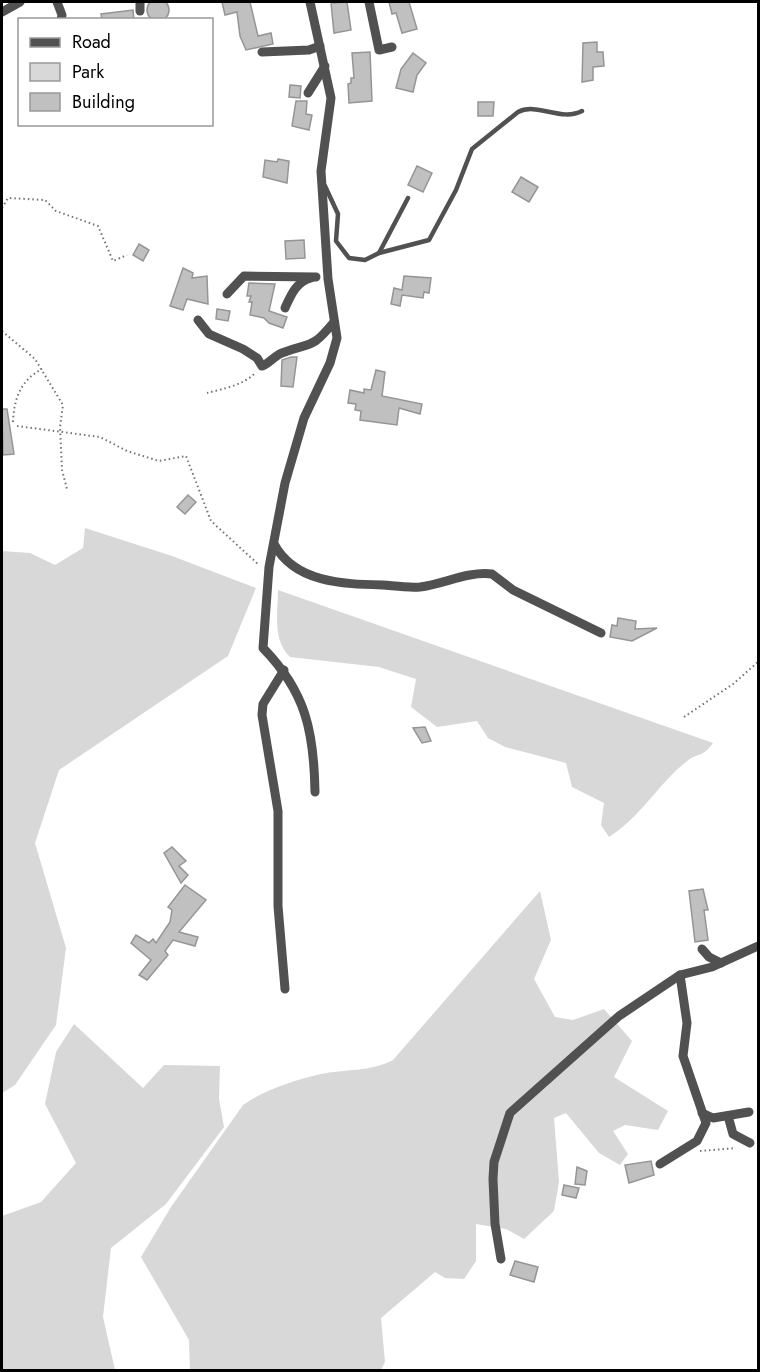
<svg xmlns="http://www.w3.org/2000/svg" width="760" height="1372" viewBox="0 0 760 1372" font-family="Jost,sans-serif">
<rect width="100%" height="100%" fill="#fff"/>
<g fill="#d8d8d8">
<path d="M85 528 172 556 256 588 228 656 59 770 35 843 66 948 56 1025 15 1085 2 1093V551L30 553 55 565 83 548Z"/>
<path d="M278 590 713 743C702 758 699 752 687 761 658 784 640 818 609 837L601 825 604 803 572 787 566 763 505 747 488 738 477 721 437 727 411 707 416 679 379 667 290 657C272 640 278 613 278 590Z"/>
<path d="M540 891 551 940 534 979 555 1017 573 1020 604 1009 632 1041 614 1077 668 1111 658 1130 625 1125 613 1131 628 1154 620 1165 599 1153 566 1113 554 1118 559 1182 554 1211 524 1239 506 1229 476 1224V1261L464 1279 445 1278 435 1272 381 1318 385 1362 381 1370H190L189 1340 141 1257 171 1207 243 1105C264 1090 295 1080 321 1074 344 1069 371 1072 393 1060Z"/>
<path d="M74 1024 143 1088 164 1065 220 1066 219 1099 224 1127 166 1204 111 1248 103 1317 115 1370H2V1216L41 1202 76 1163 45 1104 56 1052Z"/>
</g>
<g fill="#c0c0c0" stroke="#959595" stroke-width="1.5">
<circle cx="158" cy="10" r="11"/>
<path d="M222 2H250L258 36 271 33 273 44 246 50 240 36 237 12 225 15Z"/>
<path d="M347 2 351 30 334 33 331 3Z"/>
<path d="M389 2H409L417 29 402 33 396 13 392 14Z"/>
<path d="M133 10 134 20H102L101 14Z"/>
<path d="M597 42V52H603L604 66 593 67V80L582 82 583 43Z"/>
<path d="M370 52 372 101 349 103 348 84 351 83V78H354L352 53Z"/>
<path d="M413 53 426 63 417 75 413 92 396 88 401 69Z"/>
<path d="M290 85 301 86 300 98 289 97Z"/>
<path d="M296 101H307L306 114 312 115 309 130 292 126Z"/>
<path d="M478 102H494L493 116H478Z"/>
<path d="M278 159 289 161 287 183 263 177 265 160 277 162Z"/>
<path d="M417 166 432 173 423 192 408 185Z"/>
<path d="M521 177 538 187 529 202 512 192Z"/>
<path d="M304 240 305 258 286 259 285 241Z"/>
<path d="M139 244 149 250 143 261 133 255Z"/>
<path d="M183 268 193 273 192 278 207 276 208 304 187 299 183 310 170 306Z"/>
<path d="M404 276 431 278 429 293 424 292 423 298 402 295 400 306 391 304 394 288 402 290Z"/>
<path d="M249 283 275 284 269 311 287 317 283 328 269 323 264 318 250 315 252 302H249L251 296H247Z"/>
<path d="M217 309 230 311 228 321 216 319Z"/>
<path d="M291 357H297L293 387 281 386 282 360Z"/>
<path d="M376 370 385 372 382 396 422 404 420 414 399 408 397 425 360 420 361 411 355 410 356 404 348 403 350 390 364 393V389L371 390Z"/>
<path d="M2 409H7L14 454 3 455Z"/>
<path d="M188 495 196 502 185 514 177 507Z"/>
<path d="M618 618 636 621 635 629 657 628 632 641 610 637 612 625 617 626Z"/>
<path d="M425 727 431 741 422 743 413 728Z"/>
<path d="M172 847 186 861 179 866 188 875 181 883 164 853Z"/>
<path d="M185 885 206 900 179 932 198 937 195 946 173 940 165 951 168 955 147 980 139 975 151 960 131 943 136 935 149 943 153 939 156 943 170 922 172 910 168 907Z"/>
<path d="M703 889 708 910H704L708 940 695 942 689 891Z"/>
<path d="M651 1161 654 1175 629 1183 625 1165Z"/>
<path d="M577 1167 587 1171 585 1185 575 1184Z"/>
<path d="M564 1185 579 1188 576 1198 562 1195Z"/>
<path d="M515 1261 538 1267 534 1282 510 1275Z"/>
</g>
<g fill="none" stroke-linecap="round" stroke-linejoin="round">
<g stroke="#737373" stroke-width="2" stroke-dasharray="1.5 3" stroke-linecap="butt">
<path d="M2 208 8 198 45 200 56 211 98 226 113 261 127 255"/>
<path d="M2 331 35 359 63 405 60 427 62 470 67 489"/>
<path d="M207 393C222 389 245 385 256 372"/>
<path d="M13 422C14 398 21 380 42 369"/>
<path d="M17 426 100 437 127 451 159 461 186 456 211 521 259 565"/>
<path d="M684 717 733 684 758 662"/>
<path d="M700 1151 736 1148"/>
</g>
<g stroke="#515151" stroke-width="4.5">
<path d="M325 186 338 214 336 241 349 258 365 260 379 253 408 198"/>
<path d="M379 253 429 240 456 190 472 149 518 112C537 102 561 122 582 111"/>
</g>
<g stroke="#515151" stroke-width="9">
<path d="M57 2 62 15 61 20"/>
<path d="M140 2V11"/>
<path d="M310 2 331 98 321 171 328 279 337 338 330 363 304 418 285 483 269 567 263 648C306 692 314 732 315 792"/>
<path d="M369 2 379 50 392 47"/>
<path d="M2 12 20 2"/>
<path d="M262 52 309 50 320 46"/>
<path d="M308 93 325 66"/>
<path d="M227 294 244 276 316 277"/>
<path d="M285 308C291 295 296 282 311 278"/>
<path d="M198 320 209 334 243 349 257 358 262 366C270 363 274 356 282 353 312 341 310 351 334 322"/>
<path d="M274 544C295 583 343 584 383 585 395 586 408 588 420 587 444 584 468 571 492 574L513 590 601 633"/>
<path d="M284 670 263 704 262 715 278 811V906L285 989"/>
<path d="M702 949 709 957 721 963"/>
<path d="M702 1113 713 1118 749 1112"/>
<path d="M728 1116 733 1134 750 1143"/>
<path d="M660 1164 697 1141 706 1123 683 1056 687 1023 680 975"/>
<path d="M501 1259 495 1224 493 1179 494 1162 510 1113 619 1016 680 975 712 967 758 946"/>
</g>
</g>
<rect width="760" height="1372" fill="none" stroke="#000000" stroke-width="6"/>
<rect x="18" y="18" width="195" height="108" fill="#ffffff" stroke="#999999" stroke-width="1.5"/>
<rect x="30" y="38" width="30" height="9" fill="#515151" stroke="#999999" stroke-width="1.5"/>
<text x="72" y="48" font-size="18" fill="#000000">Road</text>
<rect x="30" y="63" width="30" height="18" fill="#d8d8d8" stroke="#999999" stroke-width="1.5"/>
<text x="72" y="78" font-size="18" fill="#000000">Park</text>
<rect x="30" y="93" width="30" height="18" fill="#c0c0c0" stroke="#999999" stroke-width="1.5"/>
<text x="72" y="108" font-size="18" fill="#000000">Building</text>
</svg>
